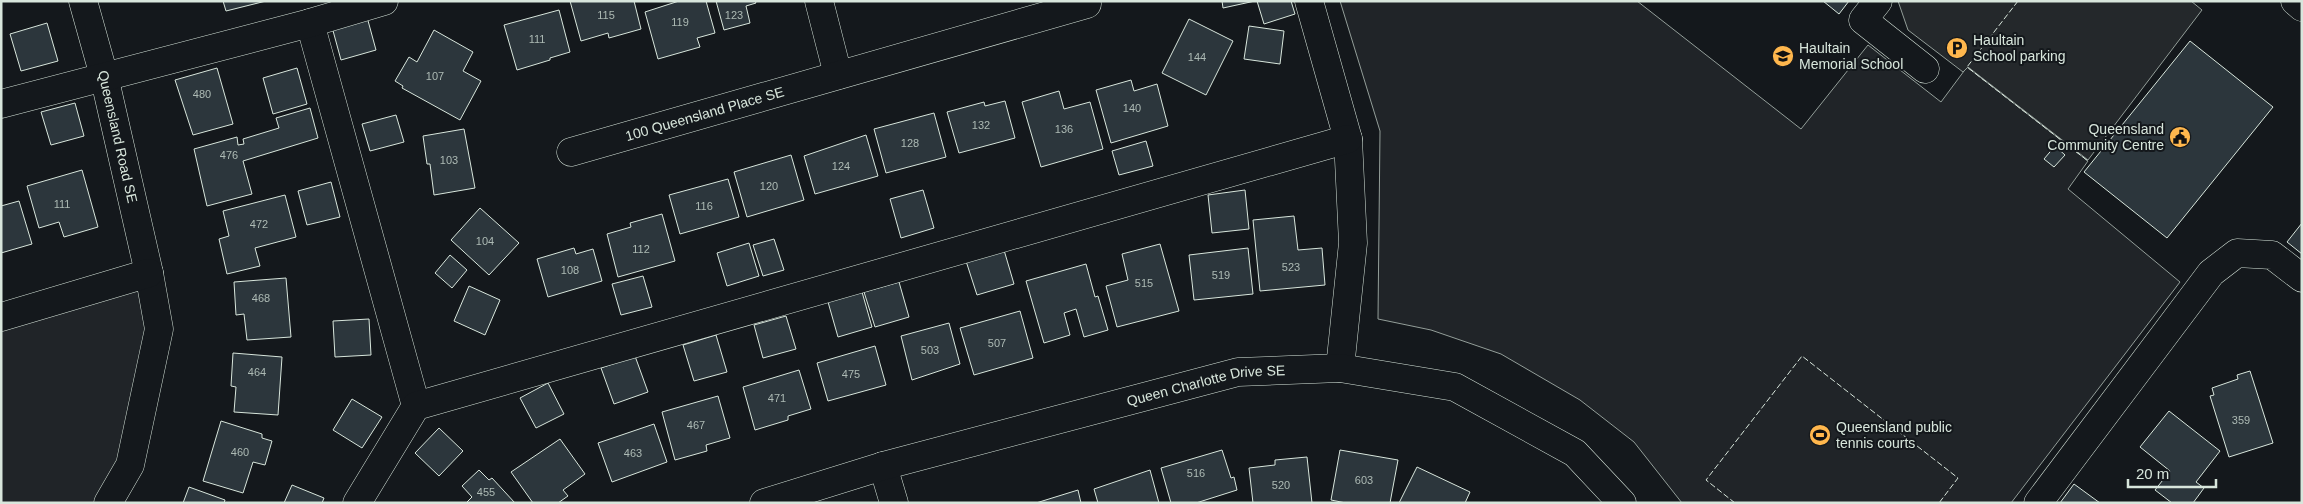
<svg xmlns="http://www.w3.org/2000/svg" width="2303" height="504" viewBox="0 0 2303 504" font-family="Helvetica,sans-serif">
<rect width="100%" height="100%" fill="#14181c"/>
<g fill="#202428" stroke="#939e99">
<path d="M1340 1H1637L1801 129 1868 45 1941 102 1967 67 2088 161 2068 189 2180 282 2011 503H1682L1634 442 1580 400 1501 354 1431 330 1378 319 1380 131Z"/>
<path d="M149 273 159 329 108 503H1V317Z"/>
</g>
<path fill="#24282b" stroke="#939e99" d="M1898 1H2191L2202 10 2088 160 1968 67 1963 72 1908 30Z"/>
<g fill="#2c363c" stroke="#d8e6dc">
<path d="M223 1H266L226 11Z"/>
<path d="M570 1H634L641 29 609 38 608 33 581 41Z"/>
<path d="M679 1H706L715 33 697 38 700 47 658 59 645 12Z"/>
<path d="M716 1H755L756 3 746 6 750 23 724 30Z"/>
<path d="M1222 1H1255L1223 8Z"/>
<path d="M1257 1H1291L1295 14 1264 24Z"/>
<path d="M1823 1H1849L1839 14Z"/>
<path d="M559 10 570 52 550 58V60L517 70 504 25Z"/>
<path d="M367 17 376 50 341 60 332 27Z"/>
<path d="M1189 19 1233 41 1206 95 1162 73Z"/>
<path d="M47 23 58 61 21 71 10 34Z"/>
<path d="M1249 26 1284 31 1280 64 1244 59Z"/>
<path d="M434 30 473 52 463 71 481 81 460 120 402 88 403 86 395 81 409 57 417 62Z"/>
<path d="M2190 41 2273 107 2167 238 2084 172Z"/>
<path d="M217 68 233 124 193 135 175 80Z"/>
<path d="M297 68 307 104 273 114 263 78Z"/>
<path d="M1131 80 1134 91 1157 84 1168 126 1111 143 1096 90Z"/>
<path d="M1059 91 1064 109 1090 102 1103 149 1041 167 1022 102Z"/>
<path d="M1005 101 1015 138 959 153 947 112 984 102 985 106Z"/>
<path d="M75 103 84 136 51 145 41 112Z"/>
<path d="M310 108 318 138 243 161 252 194 207 206 194 149 237 137 238 145 244 144 243 139 279 128 276 118Z"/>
<path d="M934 113 946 157 886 173 874 129Z"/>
<path d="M396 115 404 142 370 151 362 124Z"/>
<path d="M464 129 475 188 434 195 430 164H427L423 136Z"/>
<path d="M866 135 878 176 815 194 804 156Z"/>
<path d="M1146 141 1153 166 1119 175 1112 151Z"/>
<path d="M2055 146 2065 155 2054 167 2044 159Z"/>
<path d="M791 155 804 200 747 217 734 172Z"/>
<path d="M82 170 98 227 64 237 59 222 39 228 27 186Z"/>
<path d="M728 179 739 217 680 234 669 195Z"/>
<path d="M331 182 340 217 307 225 298 191Z"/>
<path d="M923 190 934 228 901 238 890 199Z"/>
<path d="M1245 190 1249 229 1212 233 1208 195Z"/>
<path d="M285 195 296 237 255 248 260 266 227 274 219 239 229 236 223 211Z"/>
<path d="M19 201 32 244 1 253V206Z"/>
<path d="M480 208 519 243 489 275 451 240Z"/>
<path d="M662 214 675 261 618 277 607 234 631 227 630 223Z"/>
<path d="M1294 216 1298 250 1322 248 1325 285 1260 291 1253 220Z"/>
<path d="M2302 223V254L2287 242Z"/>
<path d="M774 239 784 270 763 276 753 245Z"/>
<path d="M749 243 759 276 727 286 717 253Z"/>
<path d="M1160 244 1179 311 1117 327 1106 286 1128 280 1122 254Z"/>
<path d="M574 248 576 254 593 249 602 281 548 297 537 259Z"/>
<path d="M1248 248 1253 294 1194 300 1189 255Z"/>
<path d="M1004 250 1014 284 977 295 966 261Z"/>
<path d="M450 255 467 270 452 288 435 273Z"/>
<path d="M1086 264 1095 297 1098 296 1108 330 1084 337 1076 309 1064 313 1070 335 1044 343 1026 281Z"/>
<path d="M643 276 652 307 621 315 612 284Z"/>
<path d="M286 278 291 337 247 340 244 314 236 315 234 282Z"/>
<path d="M899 282 909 317 875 327 864 292Z"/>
<path d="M469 286 500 300 485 335 454 321Z"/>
<path d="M862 292 872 327 838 337 828 302Z"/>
<path d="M1020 311 1033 358 974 375 960 328Z"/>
<path d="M786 316 796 349 763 358 754 325Z"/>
<path d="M369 319 371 355 335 357 333 321Z"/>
<path d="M949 323 960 364 912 380 901 336Z"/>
<path d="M716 335 727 372 694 381 683 345Z"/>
<path d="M875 346 886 385 828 401 817 363Z"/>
<path d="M233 353 282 357 278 415 234 412 236 387 231 386Z"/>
<path d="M635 356 648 392 614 404 601 368Z"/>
<path d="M799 370 811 409 788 416V420L755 430 743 387Z"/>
<path d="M2250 371 2273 443 2229 457 2210 396 2214 395 2212 388 2238 379 2237 375Z"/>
<path d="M548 383 564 414 536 428 520 398Z"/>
<path d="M718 396 730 438 706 445 707 451 675 460 662 412Z"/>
<path d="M352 399 382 417 362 448 333 430Z"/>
<path d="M2169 411 2220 451 2196 482 2204 488 2193 503H2172L2155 490 2170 471 2140 447Z"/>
<path d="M221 421 262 434V438L272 441 265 465 253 462 243 493 203 481Z"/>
<path d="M654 424 667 462 612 482 598 443Z"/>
<path d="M439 428 463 451 439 476 415 453Z"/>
<path d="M560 439 585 474 563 490 568 496 558 503H533L511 472Z"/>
<path d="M1222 450 1231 478 1234 477 1237 490 1196 503H1171L1161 468Z"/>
<path d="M1340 450 1398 460 1390 503H1346L1331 500Z"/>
<path d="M1307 457 1312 503H1253L1249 468 1275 465V460Z"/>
<path d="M1417 467 1470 492 1465 503H1399Z"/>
<path d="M479 470 489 480 492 478 515 503H466L472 497 462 486Z"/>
<path d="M1150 470 1159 503H1098L1094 489Z"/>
<path d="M2074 484 2100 503H2060Z"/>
<path d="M292 485 324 498 322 503H284Z"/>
<path d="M189 487 225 500 224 503H183Z"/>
<path d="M1078 490 1081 503H1036Z"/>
</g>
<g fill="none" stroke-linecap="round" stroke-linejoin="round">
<g stroke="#d8e6dc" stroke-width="29">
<g id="minor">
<path id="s1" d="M83 1 104 76 149 273 159 329 130 465 108 503"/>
<path d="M819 1 838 75"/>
<path d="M1309 1 1348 139 1353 243 1340 368"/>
<path d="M1878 1 1863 20 1925 69"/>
<path d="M2295 1 2302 7"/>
<path d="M310 23 416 406"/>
<path d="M1 104 310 23 384 1"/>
<path id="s2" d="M571 152 1087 4"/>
<path d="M1 317 149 273"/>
<path d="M883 466 894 503"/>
<path d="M357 503 416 406 1348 139"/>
<path id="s3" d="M764 503 883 466 1238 372 1340 368 1455 387 1575 453 1622 503"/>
<path d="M2038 503 2211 273 2237 253 2272 255 2302 278"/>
</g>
</g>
<use href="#minor" stroke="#14181c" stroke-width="28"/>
<g stroke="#d8e6dc" stroke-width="1" stroke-dasharray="6 2.5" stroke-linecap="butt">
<path d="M2018 1 1967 67 2088 161"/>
<path d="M1735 503 1706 480 1802 356 1958 478 1939 503"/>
</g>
</g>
<defs>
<g id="parking-disc" transform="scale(1.125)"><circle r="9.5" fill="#ffb74d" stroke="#14181c"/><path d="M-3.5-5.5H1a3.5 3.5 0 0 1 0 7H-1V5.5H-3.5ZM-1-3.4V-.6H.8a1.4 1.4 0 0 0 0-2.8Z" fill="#111"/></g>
<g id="school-disc" transform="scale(1.125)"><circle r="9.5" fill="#ffb74d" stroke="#14181c"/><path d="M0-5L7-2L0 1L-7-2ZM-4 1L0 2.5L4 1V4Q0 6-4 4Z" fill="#111"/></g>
<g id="civic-disc" transform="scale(1.125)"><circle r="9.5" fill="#ffb74d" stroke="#14181c"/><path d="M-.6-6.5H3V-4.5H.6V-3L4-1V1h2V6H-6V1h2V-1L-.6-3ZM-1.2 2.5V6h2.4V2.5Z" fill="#111"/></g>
<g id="stadium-disc" transform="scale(1.125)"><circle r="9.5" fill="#ffb74d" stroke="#14181c"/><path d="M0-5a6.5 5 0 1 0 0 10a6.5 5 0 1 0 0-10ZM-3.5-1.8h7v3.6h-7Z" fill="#111"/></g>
</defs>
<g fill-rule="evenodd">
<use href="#parking-disc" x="1957" y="48"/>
<use href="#school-disc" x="1783" y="56"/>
<use href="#civic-disc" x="2180" y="137"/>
<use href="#stadium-disc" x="1820" y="435"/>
</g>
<g text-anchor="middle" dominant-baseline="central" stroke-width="4" stroke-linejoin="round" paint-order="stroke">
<g font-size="11" fill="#adbab4">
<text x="606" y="15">115</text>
<text x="734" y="15">123</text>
<text x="680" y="22">119</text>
<text x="537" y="39">111</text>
<text x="1197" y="57">144</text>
<text x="435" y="76">107</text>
<text x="202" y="94">480</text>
<text x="1132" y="108">140</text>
<text x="981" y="125">132</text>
<text x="1064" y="129">136</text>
<text x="910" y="143">128</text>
<text x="229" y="155">476</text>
<text x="449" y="160">103</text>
<text x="841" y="166">124</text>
<text x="769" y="186">120</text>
<text x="62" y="204">111</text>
<text x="704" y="206">116</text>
<text x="259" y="224">472</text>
<text x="485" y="241">104</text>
<text x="641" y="249">112</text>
<text x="1291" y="267">523</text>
<text x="570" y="270">108</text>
<text x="1221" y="275">519</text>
<text x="1144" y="283">515</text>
<text x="261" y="298">468</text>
<text x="997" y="343">507</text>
<text x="930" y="350">503</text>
<text x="257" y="372">464</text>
<text x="851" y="374">475</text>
<text x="777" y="398">471</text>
<text x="2241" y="420">359</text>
<text x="696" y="425">467</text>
<text x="240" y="452">460</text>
<text x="633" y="453">463</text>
<text x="1196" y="473">516</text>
<text x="1364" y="480">603</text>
<text x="1281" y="485">520</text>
<text x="486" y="492">455</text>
</g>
<g font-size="14" fill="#d8e6dc" stroke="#14181c" text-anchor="start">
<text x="1973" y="40">Haultain<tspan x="1973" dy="16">School parking</tspan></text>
<text x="1799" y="48">Haultain<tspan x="1799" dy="16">Memorial School</tspan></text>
<text x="2164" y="129" text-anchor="end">Queensland<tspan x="2164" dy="16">Community Centre</tspan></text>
<text x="1836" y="427">Queensland public<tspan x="1836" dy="16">tennis courts</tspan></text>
</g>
<g font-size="14" fill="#d8e6dc" stroke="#14181c">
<text stroke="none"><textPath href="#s2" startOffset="139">100 Queensland Place SE</textPath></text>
<text stroke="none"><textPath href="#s1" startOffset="140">Queensland Road SE</textPath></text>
<text stroke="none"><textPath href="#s3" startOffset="458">Queen Charlotte Drive SE</textPath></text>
</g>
</g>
<rect width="2303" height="504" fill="none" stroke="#d8e6dc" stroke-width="5"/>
<path d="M2128 479v8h88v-8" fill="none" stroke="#d8e6dc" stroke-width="2.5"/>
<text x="2136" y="479" font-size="15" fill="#d8e6dc" stroke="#14181c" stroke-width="4" paint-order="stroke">20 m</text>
</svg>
